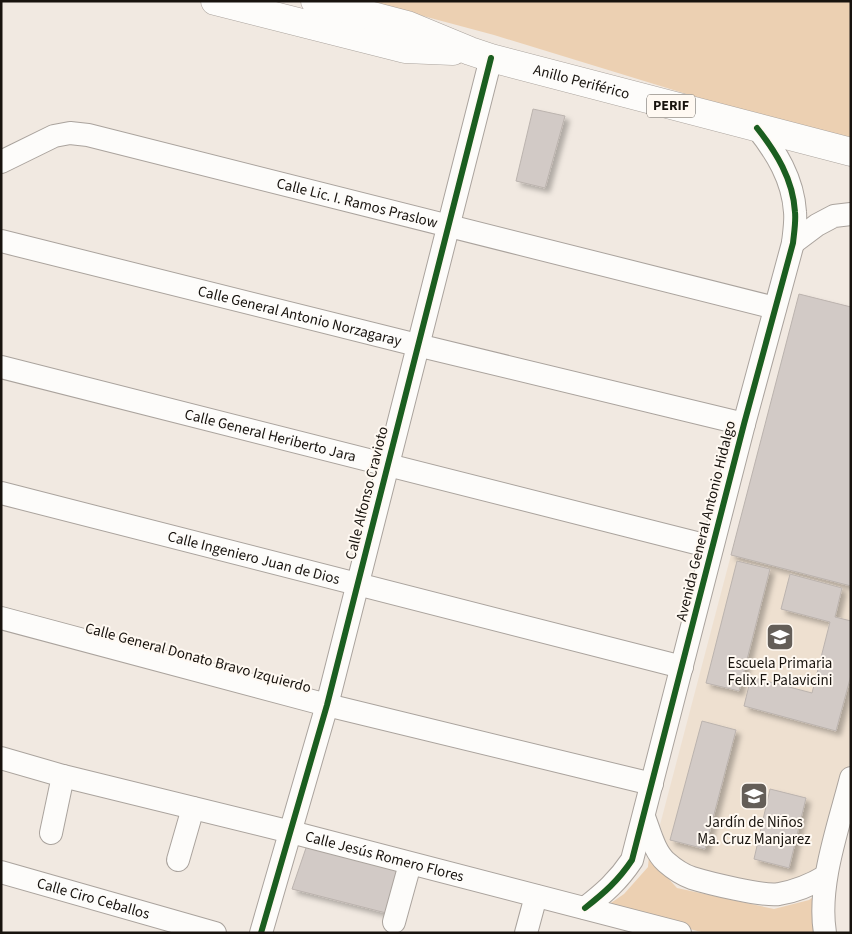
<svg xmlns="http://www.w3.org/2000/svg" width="852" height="934" viewBox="0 0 852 934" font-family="'Source Sans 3',sans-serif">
<defs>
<filter id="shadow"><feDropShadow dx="4.5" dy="4.5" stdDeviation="2.5" flood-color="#0004"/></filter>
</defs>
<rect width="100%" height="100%" fill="#f1e9e1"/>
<path fill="#eee0d0" d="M731 555 851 586V758L823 868 775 891 687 871 670 856 660 825Z"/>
<g fill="#ecd0b2">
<path d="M367 1H851V141L775 121 494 35Z"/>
<path d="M650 845 656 865 677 888 774 909 809 900 823 890 817 933H705L605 907 624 894 648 867Z"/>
</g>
<g fill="#d2cac6" stroke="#bbb3ae" filter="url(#shadow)">
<path d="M533 109 565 116 545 188 516 181Z"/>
<path d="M799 294 851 307V586L731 555Z"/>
<path d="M737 561 770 569 739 691 706 683Z"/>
<path d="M790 574 842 588 835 617 851 621V675L836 731 744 706 751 677 812 693 830 622 781 609Z"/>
<path d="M702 721 736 730 705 849 670 840Z"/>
<path d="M770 789 806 798 789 868 754 859Z"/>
<path d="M308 842 408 867 394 915 292 889Z"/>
</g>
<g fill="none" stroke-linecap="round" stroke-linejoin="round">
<g stroke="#aaa39d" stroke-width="24">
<g id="street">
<path id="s1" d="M1 162 54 136 70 133 88 135 775 308"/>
<path id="s2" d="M1 241 417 345 744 424"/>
<path d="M793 243 817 225 834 216 851 214"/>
<path id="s3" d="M1 367 712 547"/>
<path id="s4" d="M1 493 682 667"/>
<path d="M1 618 327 705 652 784"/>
<path id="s5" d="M1 758 63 776 291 832 680 933"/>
<path d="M644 817C650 832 654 851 666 862 674 869 683 875 692 878 708 883 765 897 779 894 797 891 811 885 826 876"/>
<path d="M51 833 63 776"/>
<path d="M178 860 193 808"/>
<path id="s6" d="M1 872 215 933"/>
<path d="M585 908C604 893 618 881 632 860L744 424 793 243C794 233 796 222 795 212 793 179 776 152 757 128"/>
<path d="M394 922 410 864"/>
<path d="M261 933 327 705 491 58"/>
<path d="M526 933 536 896"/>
<path d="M825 933C817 885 839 825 851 778"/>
</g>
</g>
<g stroke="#aaa39d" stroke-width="29">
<g id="primary">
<path d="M215 1 405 49 453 51"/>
<path id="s7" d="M315 1 407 25 470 51 491 58 851 152"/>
</g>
</g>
<use href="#street" stroke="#fdfcfa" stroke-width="22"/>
<use href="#primary" stroke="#fdfcfa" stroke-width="28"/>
<g stroke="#fff9f2" stroke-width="9">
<g id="cycleway">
<path d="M585 908C604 893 618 881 632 860L744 424 793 243C794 233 796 222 795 212 793 179 776 152 757 128"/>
<path d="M261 933 327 705 491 58"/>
</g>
</g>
<use href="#cycleway" stroke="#1b5e20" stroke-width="6"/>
</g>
<defs>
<g id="school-square" transform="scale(1.4375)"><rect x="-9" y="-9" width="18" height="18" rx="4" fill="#645e58" stroke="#fff9f2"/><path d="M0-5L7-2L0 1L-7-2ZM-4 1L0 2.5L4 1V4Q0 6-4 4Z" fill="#fff"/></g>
</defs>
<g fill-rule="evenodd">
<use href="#school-square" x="780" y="637"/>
<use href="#school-square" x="754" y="796"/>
</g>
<g text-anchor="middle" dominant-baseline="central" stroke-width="4" stroke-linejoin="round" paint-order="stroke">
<rect fill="#fff9f2" stroke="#5d5852" stroke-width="1" x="647" y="94.5" width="48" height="23" rx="4"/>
<g font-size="14" font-weight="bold" fill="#18130e">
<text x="671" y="106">PERIF</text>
</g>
<g font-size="15" fill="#18130e" stroke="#fff9f2">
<text stroke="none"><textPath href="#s7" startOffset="279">Anillo Periférico</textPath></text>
<text stroke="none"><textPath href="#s1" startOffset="371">Calle Lic. I. Ramos Praslow</textPath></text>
<text stroke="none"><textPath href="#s2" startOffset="308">Calle General Antonio Norzagaray</textPath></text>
<text stroke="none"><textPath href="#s3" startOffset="278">Calle General Heriberto Jara</textPath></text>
<text transform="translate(367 493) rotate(-76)">Calle Alfonso Cravioto</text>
<text transform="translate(706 521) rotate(-76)">Avenida General Antonio Hidalgo</text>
<text stroke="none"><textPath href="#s4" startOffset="261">Calle Ingeniero Juan de Dios</textPath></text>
<text transform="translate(198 658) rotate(15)">Calle General Donato Bravo Izquierdo</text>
<text stroke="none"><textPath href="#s5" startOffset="396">Calle Jesús Romero Flores</textPath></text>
<text stroke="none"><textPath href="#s6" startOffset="96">Calle Ciro Ceballos</textPath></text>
</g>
<g font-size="15" fill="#18130e" stroke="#fff9f2">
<text x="780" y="663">Escuela Primaria<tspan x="780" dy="17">Felix F. Palavicini</tspan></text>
<text x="754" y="822">Jardín de Niños<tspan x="754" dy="17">Ma. Cruz Manjarez</tspan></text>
</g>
</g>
<rect width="852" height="934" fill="none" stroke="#18130e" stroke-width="5"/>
</svg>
